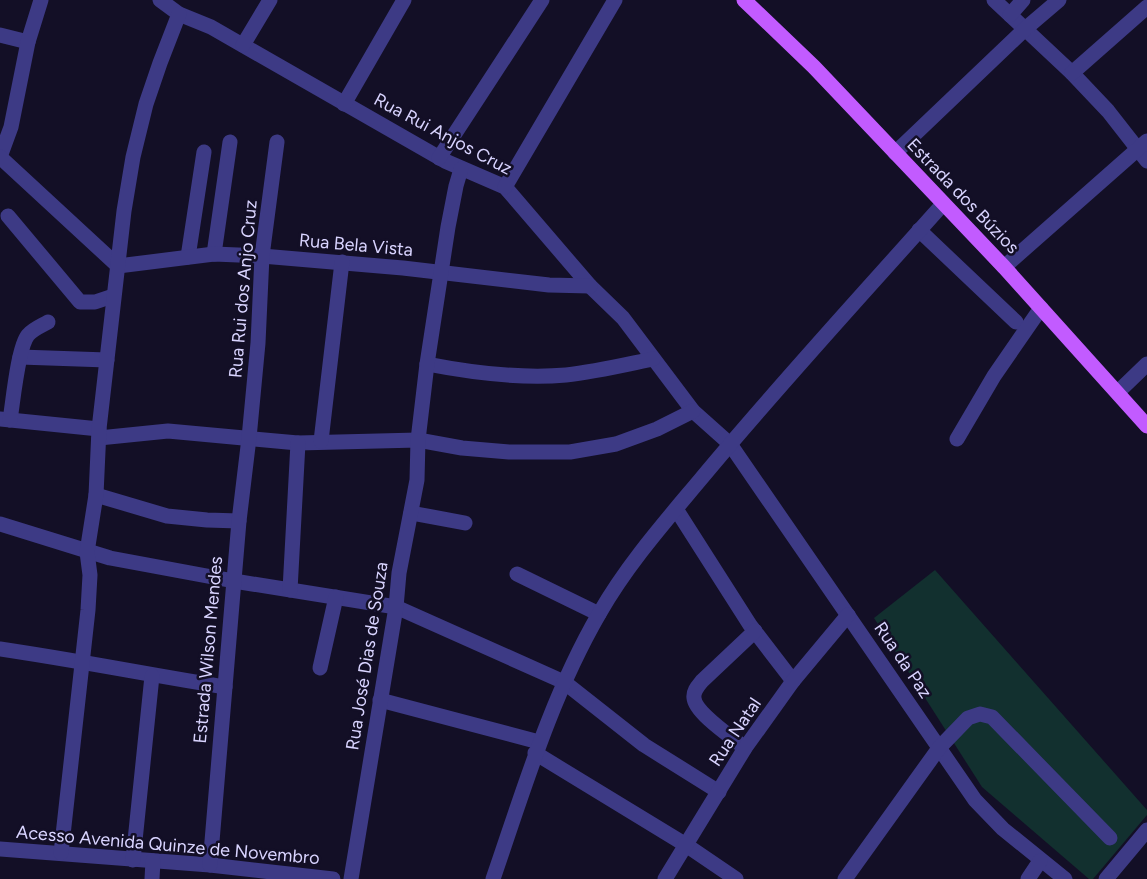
<svg xmlns="http://www.w3.org/2000/svg" width="1147" height="879" viewBox="0 0 1147 879" font-family="Figtree,sans-serif">
<rect width="100%" height="100%" fill="#130f26"/>
<path fill="#12302f" d="M935 570 1147 810V815L1093 879H1089L982 787 874 618Z"/>
<g fill="none" stroke-linecap="round" stroke-linejoin="round">
<g stroke="#3d3a85" stroke-width="15">
<path d="M160 0 179 14 211 27 445 161 505 187 590 286 623 318 693 411 730 444 975 800 1003 829 1065 879"/>
<path d="M994 0 1072 73 1108 111 1147 161"/>
<path d="M1010 15 1023 0"/>
<path d="M0 35 28 42"/>
<path d="M243 45 270 0"/>
<path d="M1072 73 1147 7"/>
<path d="M344 104 404 0"/>
<path d="M895 153 1025 29 1059 0"/>
<path d="M0 157 11 127 28 42 41 0"/>
<path d="M0 157 118 266"/>
<path d="M439 158 542 0"/>
<path d="M505 187 615 0"/>
<path d="M8 216 80 302H95L113 296"/>
<path d="M919 230 1016 322"/>
<path d="M214 254 230 142"/>
<path d="M188 257 204 152"/>
<path d="M118 266 214 254 262 256 403 268 549 285 590 286"/>
<path d="M1004 267 1147 141"/>
<path d="M20 357 107 360"/>
<path d="M427 364C473 373 519 379 566 375 595 372 624 365 653 359"/>
<path d="M1118 392 1147 364"/>
<path d="M0 419 99 429"/>
<path d="M10 420C13 402 18 347 28 335 33 329 41 326 48 322"/>
<path d="M99 438 168 431 298 443 418 440 462 448 509 452H570L616 444 657 429 693 411"/>
<path d="M957 439 994 376 1041 308"/>
<path d="M321 441 342 262"/>
<path d="M96 495 167 516 207 520 239 521"/>
<path d="M676 509 750 625 793 681"/>
<path d="M411 513 465 523"/>
<path d="M0 524 110 558 234 581 396 607 564 682 644 745 719 792"/>
<path d="M517 574 599 614"/>
<path d="M290 590 298 443"/>
<path d="M0 649C75 660 150 675 225 687"/>
<path d="M320 668 336 597"/>
<path d="M380 700 539 742"/>
<path d="M745 748C733 738 695 713 694 698 693 691 698 686 702 681L755 631"/>
<path d="M535 753 686 845 736 879"/>
<path d="M0 849 210 865 333 879"/>
<path d="M61 853 88 610 90 575 87 552 96 495 99 429 124 211 133 157 146 104 160 63 179 14"/>
<path d="M133 860 152 676"/>
<path d="M210 865 239 521 249 438 258 343 262 256 277 142"/>
<path d="M152 879 153 861"/>
<path d="M351 879 396 607 399 573 417 480 418 440 427 364 448 227 456 186 461 169"/>
<path d="M493 879C524 789 551 697 599 614 627 565 664 523 700 480 778 386 861 296 943 204"/>
<path d="M665 879 745 748 793 681 848 615"/>
<path d="M845 879 939 748 968 718 980 714 992 717 1110 838"/>
<path d="M1028 879 1040 861"/>
<path d="M1106 879 1147 830"/>
</g>
<path stroke="#c25bff" stroke-width="15" d="M744 0 814 67 1004 267 1147 426"/>
</g>
<g text-anchor="middle" dominant-baseline="central" stroke-width="5" stroke-linejoin="round" paint-order="stroke">
<g font-size="18" fill="#d9d4ff" stroke="#130f26">
<text transform="translate(443 134) rotate(28)">Rua Rui Anjos Cruz</text>
<text transform="translate(963 196) rotate(46)">Estrada dos Búzios</text>
<text transform="translate(356 245) rotate(5)">Rua Bela Vista</text>
<text transform="translate(243 289) rotate(-85)">Rua Rui dos Anjo Cruz</text>
<text transform="translate(208 650) rotate(-85)">Estrada Wilson Mendes</text>
<text transform="translate(367 656) rotate(-81)">Rua José Dias de Souza</text>
<text transform="translate(903 660) rotate(56)">Rua da Paz</text>
<text transform="translate(735 732) rotate(-56)">Rua Natal</text>
<text transform="translate(168 845) rotate(5)">Acesso Avenida Quinze de Novembro</text>
</g>
</g>
</svg>
